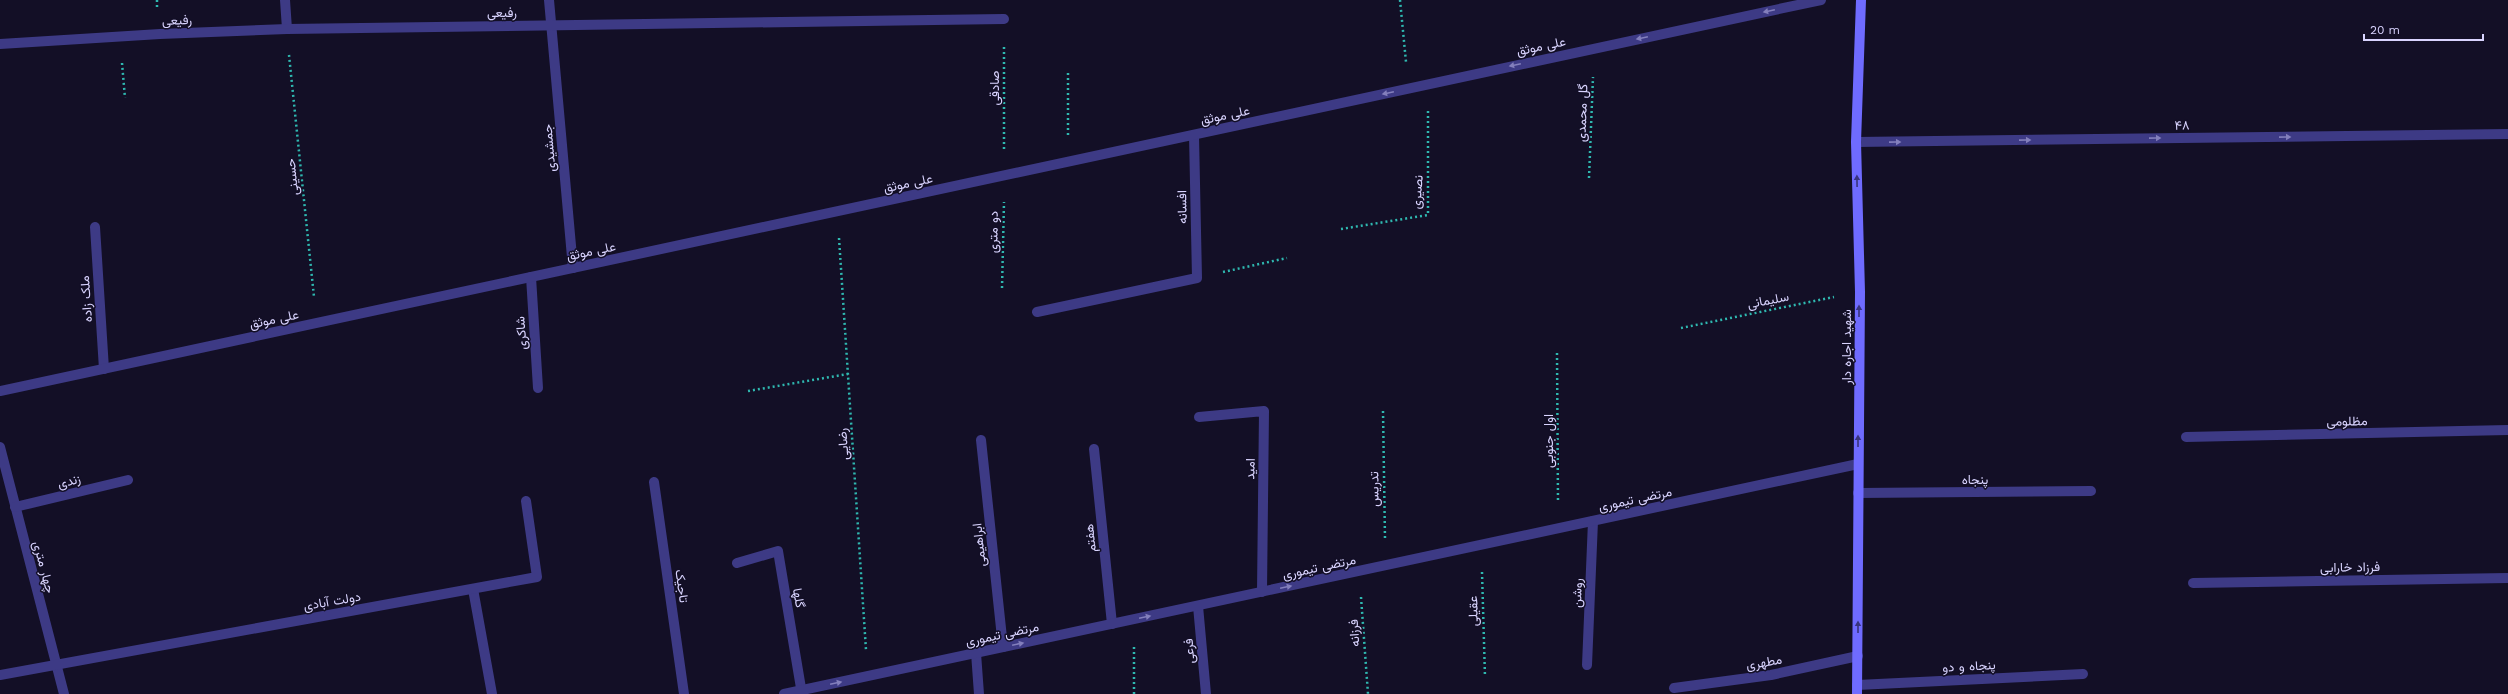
<svg xmlns="http://www.w3.org/2000/svg" width="2508" height="694" viewBox="0 0 2508 694" font-family="'Work Sans',Vazirmatn,sans-serif">
<rect width="100%" height="100%" fill="#130f26"/>
<g fill="none" stroke-linecap="round" stroke-linejoin="round">
<g stroke="#2fb8b0" stroke-width="2.5" stroke-dasharray="2 3" stroke-linecap="butt">
<path d="M157 0V7"/>
<path d="M1400 0 1406 62"/>
<path d="M289 55 314 297"/>
<path d="M122 63 125 98"/>
<path d="M1068 135V73"/>
<path d="M1004 149V44"/>
<path d="M1589 178 1593 77"/>
<path d="M1341 229 1428 215V111"/>
<path d="M839 238 866 650"/>
<path d="M1223 272 1287 258"/>
<path d="M1002 288 1004 202"/>
<path d="M1681 328 1834 297"/>
<path d="M1557 353 1558 502"/>
<path d="M748 391 848 374"/>
<path d="M1383 411 1385 539"/>
<path d="M1482 572 1485 677"/>
<path d="M1361 597 1368 694"/>
<path d="M1134 694V647"/>
</g>
<g stroke="#3d3a85" stroke-width="10">
<path d="M285 0 287 29"/>
<path d="M549 0 573 268"/>
<path d="M0 44 160 34 287 29 1004 19"/>
<path d="M1856 142 2508 134"/>
<path d="M95 227 104 369"/>
<path d="M531 277 538 388"/>
<path d="M1037 312 1197 278 1194 135"/>
<path d="M0 391 1821 0"/>
<path d="M1199 417 1264 411 1262 592"/>
<path d="M2186 437 2508 430"/>
<path d="M981 440 1003 647"/>
<path d="M0 447 64 694"/>
<path d="M1094 449 1112 624"/>
<path d="M654 482 684 694"/>
<path d="M1858 493 2091 491"/>
<path d="M15 507 128 480"/>
<path d="M737 563 778 551 802 694"/>
<path d="M2193 583 2508 578"/>
<path d="M473 589 492 694"/>
<path d="M1198 606 1206 694"/>
<path d="M976 653 979 694"/>
<path d="M1587 665 1593 521"/>
<path d="M0 675 537 577 526 501"/>
<path d="M1857 685 2083 674"/>
<path d="M1674 688 1771 675 1858 656"/>
<path d="M784 694 1858 464"/>
</g>
<path stroke="#6f6bff" stroke-width="10" d="M1857 694 1860 292 1856 142 1861 0"/>
</g>
<defs><path id="oneway-solid" d="M-6-.8H1V-3.2L6.5 0L1 3.2V.8H-6Z"/></defs>
<g fill="#837fbc">
<use href="#oneway-solid" transform="translate(1769 11) rotate(168)"/>
<use href="#oneway-solid" transform="translate(1642 38) rotate(168)"/>
<use href="#oneway-solid" transform="translate(1515 65) rotate(168)"/>
<use href="#oneway-solid" transform="translate(1388 93) rotate(168)"/>
<use href="#oneway-solid" transform="translate(2285 137) rotate(-1)"/>
<use href="#oneway-solid" transform="translate(2155 138) rotate(-1)"/>
<use href="#oneway-solid" transform="translate(2025 140) rotate(-1)"/>
<use href="#oneway-solid" transform="translate(1895 142) rotate(-1)"/>
<use href="#oneway-solid" transform="translate(1286 587) rotate(-12)"/>
<use href="#oneway-solid" transform="translate(1145 617) rotate(-12)"/>
<use href="#oneway-solid" transform="translate(1018 644) rotate(-12)"/>
<use href="#oneway-solid" transform="translate(836 683) rotate(-12)"/>
</g>
<g fill="#38347d">
<use href="#oneway-solid" transform="translate(1857 181) rotate(-91)"/>
<use href="#oneway-solid" transform="translate(1859 311) rotate(-90)"/>
<use href="#oneway-solid" transform="translate(1858 441) rotate(-90)"/>
<use href="#oneway-solid" transform="translate(1858 627) rotate(-90)"/>
</g>
<g text-anchor="middle" dominant-baseline="central" stroke-width="3" stroke-linejoin="round" paint-order="stroke">
<g font-size="13" fill="#d9d4ff" stroke="#130f26">
<text x="502" y="12">رفیعی</text>
<text transform="translate(177 20) rotate(-2)">رفیعی</text>
<text transform="translate(1541 46) rotate(-12)">علی موثق</text>
<text transform="translate(994 88) rotate(-90)">صادقی</text>
<text transform="translate(1582 113) rotate(-88)">گل محمدی</text>
<text transform="translate(1225 115) rotate(-12)">علی موثق</text>
<text transform="translate(2182 125) rotate(-1)">۴۸</text>
<text transform="translate(549 148) rotate(-95)">جمشیدی</text>
<text transform="translate(292 177) rotate(-96)">حسینی</text>
<text transform="translate(908 183) rotate(-12)">علی موثق</text>
<text transform="translate(1417 192) rotate(-86)">نصیری</text>
<text transform="translate(1182 207) rotate(-91)">افسانه</text>
<text transform="translate(993 232) rotate(-89)">دو متری</text>
<text transform="translate(591 251) rotate(-12)">علی موثق</text>
<text transform="translate(86 299) rotate(-94)">ملک زاده</text>
<text transform="translate(1768 300) rotate(-11)">سلیمانی</text>
<text transform="translate(274 319) rotate(-12)">علی موثق</text>
<text transform="translate(521 333) rotate(-94)">شاکری</text>
<text transform="translate(1846 347) rotate(-90)">شهید اجاره دار</text>
<text transform="translate(2347 421) rotate(-1)">مظلومی</text>
<text transform="translate(1548 441) rotate(-90)">اول جنوبی</text>
<text transform="translate(843 444) rotate(-94)">رضایی</text>
<text transform="translate(1250 469) rotate(-89)">امید</text>
<text x="1975" y="479">پنجاه</text>
<text transform="translate(69 481) rotate(-14)">زندی</text>
<text transform="translate(1374 489) rotate(-91)">تدریس</text>
<text transform="translate(1635 499) rotate(-12)">مرتضی تیموری</text>
<text transform="translate(1090 538) rotate(-96)">هفتم</text>
<text transform="translate(979 545) rotate(-96)">ابراهیمی</text>
<text transform="translate(44 567) rotate(75)">چهار متری</text>
<text transform="translate(1319 567) rotate(-12)">مرتضی تیموری</text>
<text transform="translate(2350 567) rotate(-1)">فرزاد خارابی</text>
<text transform="translate(682 586) rotate(82)">تاجیک</text>
<text transform="translate(1577 593) rotate(-88)">روشن</text>
<text transform="translate(799 598) rotate(80)">گلها</text>
<text transform="translate(332 601) rotate(-10)">دولت آبادی</text>
<text transform="translate(1473 611) rotate(-91)">عقیلی</text>
<text transform="translate(1354 633) rotate(-94)">فرزانه</text>
<text transform="translate(1002 634) rotate(-12)">مرتضی تیموری</text>
<text transform="translate(1189 651) rotate(-95)">فرعی</text>
<text transform="translate(1764 662) rotate(-10)">مطهری</text>
<text transform="translate(1969 666) rotate(-3)">پنجاه و دو</text>
</g>
</g>
<path d="M2364 34v6h119v-6" fill="none" stroke="#d9d4ff" stroke-width="2"/>
<text x="2370" y="34" font-size="12" fill="#d9d4ff" stroke="#130f26" stroke-width="3" paint-order="stroke">20 m</text>
</svg>
